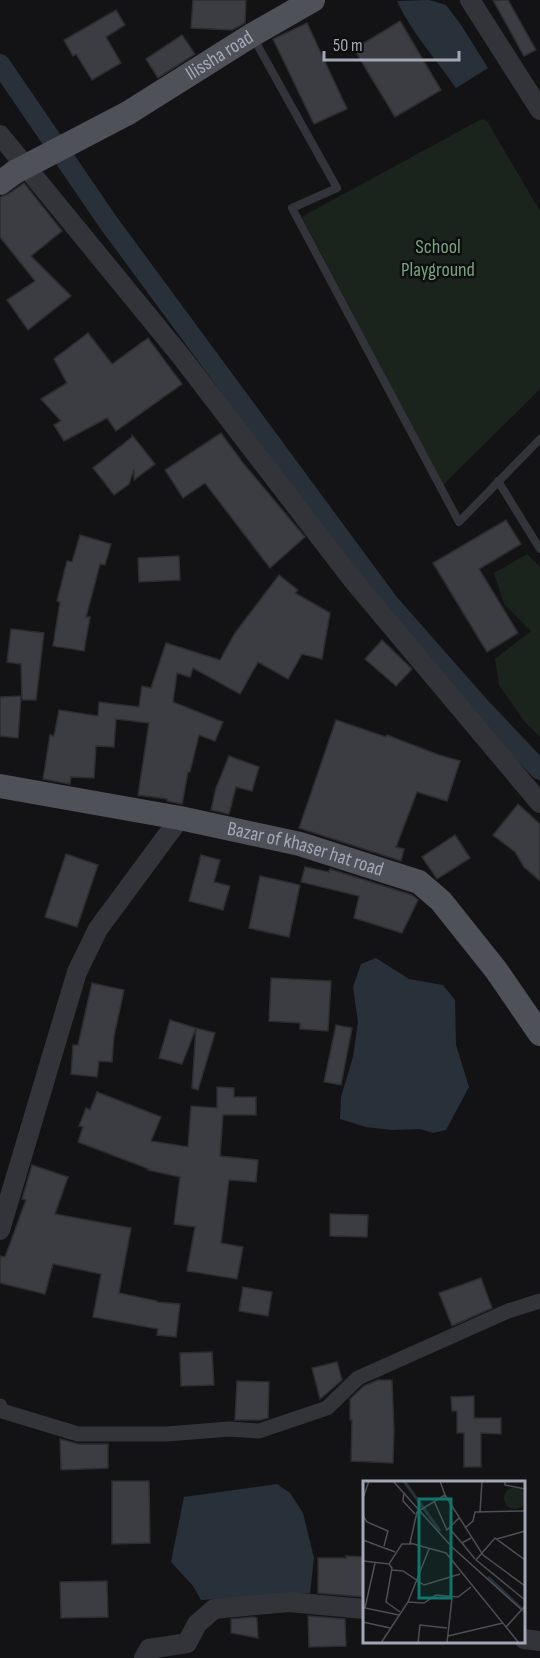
<svg xmlns="http://www.w3.org/2000/svg" width="540" height="1658" viewBox="0 0 540 1658" font-family="'Sofia Sans Condensed',sans-serif">
<rect width="100%" height="100%" fill="#131315"/>
<g fill="#1a231c">
<path d="M483 119 487 121 540 211V389L443 485 303 219V216L478 121Z"/>
<path d="M527 554 540 567V737L524 721 499 685 495 659 531 631 504 604 494 573Z"/>
</g>
<g fill="#28313a">
<path d="M429 0 446 5 461 25 488 68 456 88C436 59 411 32 397 1Z"/>
<path d="M376 958 409 979 443 985 455 1000 456 1045 469 1087 446 1130 433 1133 420 1129 392 1130 366 1127 340 1119 341 1097 353 1057 358 1022 353 987 361 964Z"/>
<path d="M277 1484 290 1493 303 1513 314 1558 310 1593 201 1600 193 1586 171 1562 184 1497Z"/>
</g>
<g fill="none" stroke-linecap="round" stroke-linejoin="round">
<path stroke="#28313a" stroke-width="20" d="M0 64 108 222 388 602 484 711 540 770"/>
</g>
<g fill="#3c3d43" stroke="#2d2c31" stroke-width="1.5">
<path d="M193 0H246L245 23 232 30 191 28Z"/>
<path d="M493 0H508L536 50 524 56Z"/>
<path d="M116 10 125 25 106 37 121 63 92 80 76 54 73 56 64 40Z"/>
<path d="M400 21 441 90 395 117 354 49Z"/>
<path d="M307 23 347 109 314 124 273 39Z"/>
<path d="M182 35 195 54 158 78 146 59Z"/>
<path d="M24 183 62 231 31 256 71 296 28 330 7 300 35 281 0 237V197L8 194Z"/>
<path d="M88 333 112 364 148 338 182 384 116 431 107 418 64 441 54 425 61 421 41 399 67 383 54 359Z"/>
<path d="M221 433 243 463 305 537 270 568 205 483 183 498 165 470Z"/>
<path d="M132 435 155 464 134 480V469L129 484 114 495 93 468 132 437Z"/>
<path d="M506 520 521 544 479 569 518 633 487 652 433 563Z"/>
<path d="M80 535 111 544 105 565 100 564 86 617H90L84 651 53 646 60 602 57 601 67 561 72 562Z"/>
<path d="M179 556 180 580 139 582 138 558Z"/>
<path d="M279 575 298 590 295 593 330 613 322 659 302 654 288 679 258 662 240 694 193 668 190 677 177 673 173 702 223 722 215 741 199 735 190 772H188L182 804 167 801V799L138 795 149 723 116 719 114 747 96 746 94 778 71 777 70 784 43 779 50 735 54 736 59 710 98 716 99 702 139 707 142 686 151 688 166 643 220 660 235 633Z"/>
<path d="M11 629 44 633 36 700H22L21 664 7 662Z"/>
<path d="M382 640 412 669 396 686 365 659Z"/>
<path d="M21 696 18 738 0 736V697Z"/>
<path d="M336 720 386 737 387 735 439 755 460 761 447 801 417 792 396 847 404 849 401 861 299 828Z"/>
<path d="M229 756 259 767 252 791 236 787 229 814 211 810 216 788Z"/>
<path d="M518 804 540 824V881L524 867 515 852 493 835Z"/>
<path d="M455 835 470 858 437 879 422 857Z"/>
<path d="M66 854 98 865 77 927 45 917Z"/>
<path d="M201 855 220 860 214 882 230 886 223 910 189 901Z"/>
<path d="M305 867 329 872 330 869 412 895 418 900 402 933 354 918 359 896 301 882Z"/>
<path d="M260 876 300 885 289 937 249 928Z"/>
<path d="M271 978 331 981 328 1031 300 1029V1023L269 1021Z"/>
<path d="M92 983 124 990 114 1036 112 1062 99 1061 97 1077 71 1074 73 1045H78Z"/>
<path d="M170 1020 196 1028 182 1064 159 1058Z"/>
<path d="M336 1025 352 1028 341 1085 324 1082Z"/>
<path d="M196 1028 215 1033 198 1090 192 1088Z"/>
<path d="M217 1087 234 1088V1097H256V1115H223L220 1156 258 1160 256 1182 229 1180 221 1243 243 1247 237 1279 187 1271 195 1227 174 1224 180 1177 148 1170 149 1169 78 1142 83 1127 79 1126 86 1108 90 1110 97 1092 161 1117 151 1141 188 1147 191 1106 217 1108Z"/>
<path d="M32 1165 68 1177 55 1214 131 1228 119 1293 157 1301V1302L180 1304 176 1337 157 1335 158 1329 93 1317 101 1274 53 1264 45 1294 0 1283V1256L5 1257 26 1200 22 1199Z"/>
<path d="M330 1214 368 1215 367 1237 330 1236Z"/>
<path d="M481 1278 492 1308 452 1326 439 1293Z"/>
<path d="M243 1287 272 1292 268 1316 239 1311Z"/>
<path d="M212 1352 214 1385 181 1386 180 1353Z"/>
<path d="M337 1362 342 1380 320 1399 312 1368Z"/>
<path d="M378 1380H392L394 1430 393 1463 351 1461 352 1420H350V1399L364 1386Z"/>
<path d="M237 1381 269 1382 268 1418 260 1420H235Z"/>
<path d="M474 1396V1418H501V1434L481 1433V1467H464V1433H457V1411H452L451 1397Z"/>
<path d="M60 1439 78 1444H108V1468L61 1470Z"/>
<path d="M112 1481H149L150 1543 112 1544Z"/>
<path d="M346 1556 364 1557V1597L318 1593V1558H346Z"/>
<path d="M107 1581 108 1617 61 1618 60 1582Z"/>
<path d="M308 1616 345 1619 346 1646 309 1647Z"/>
<path d="M253 1617 257 1618 258 1638 231 1633V1619Z"/>
</g>
<g fill="none" stroke-linecap="round" stroke-linejoin="round">
<g stroke="#33343a" stroke-width="8">
<path d="M254 39 337 188 292 208 459 522 540 439"/>
<path d="M498 481 540 549"/>
</g>
<path stroke="#33343a" stroke-width="15" d="M0 1406 2 1411 78 1434H167L229 1429 259 1431 327 1408 358 1378 508 1311 540 1301"/>
<g stroke="#33343a" stroke-width="20">
<path d="M470 0 540 110"/>
<path d="M0 135 180 355 352 579 540 803"/>
<path d="M0 1230 77 972 98 929 180 818"/>
<path d="M524 1639 540 1641"/>
<path d="M144 1658 149 1649 187 1643 197 1624 214 1609 289 1602 364 1609"/>
</g>
<g stroke="#4f5159" stroke-width="24">
<path id="s1" d="M128 113 252 35 313 0"/>
<path d="M0 183 15 172"/>
<path id="s2" d="M0 786 180 818 300 844 419 882 441 901 496 970 540 1034"/>
</g>
<path stroke="#4f5159" stroke-width="24" d="M15 172 128 113"/>
</g>
<g text-anchor="middle" dominant-baseline="central" stroke-width="5" stroke-linejoin="round" paint-order="stroke">
<g font-size="20" fill="#a3a8b7" stroke="#0e0e10">
<text stroke="none"><textPath href="#s1" startOffset="108">Ilissha road</textPath></text>
<text stroke="none"><textPath href="#s2" startOffset="312">Bazar of khaser hat road</textPath></text>
</g>
<g font-size="20" fill="#78a47d" stroke="#0e0e10">
<text x="438" y="247">School<tspan x="438" dy="23">Playground</tspan></text>
</g>
</g>
<g transform="translate(363 1481)">
<rect width="162" height="162" fill="#131315"/>
<path d="M141 17a11 11 0 1 1 22 0a11 11 0 1 1-22 0Z" fill="#1a231c"/>
<path fill="none" stroke="#28313a" stroke-width="3" d="M41 0 77 50M125 96 162 131"/>
<path fill="none" stroke="#4d4f56" stroke-width="1.5" d="M30 0 89 66 159 129M77 0 82 14 54 31 47 62 83 72 156 162M142 0V4L162 8M41 11 40 20 52 33M82 14 120 74 162 105M0 17 6 0M71 20 84 49 96 37M117 31 119 0M0 35 4 41 25 50 21 65M86 47 99 62 108 57M102 47 110 40 112 31 162 30M134 58 162 50M0 59 32 71M99 62 112 78M162 79 132 57 113 79 162 119M0 80 26 83 39 63H48M12 82 2 127 36 134M26 83 29 87 23 121 37 131M29 89 40 90 61 104 97 93M45 121 61 122 73 114 95 116 108 106M0 141 27 147M143 146 162 125M85 155 140 142M18 162 45 121 66 68M55 162 57 144 84 147M84 162 89 117"/>
<path fill="#0f766e" fill-opacity="0.15" stroke="#0f766e" stroke-width="3" d="M56 18H88V117H56Z"/>
<rect width="162" height="162" fill="none" stroke="#a3a8b7" stroke-width="3"/>
</g>
<path d="M324 51v9h135v-9" fill="none" stroke="#a3a8b7" stroke-width="3"/>
<text x="333" y="51" font-size="18" fill="#a3a8b7" stroke="#0e0e10" stroke-width="4.5" paint-order="stroke">50 m</text>
</svg>
